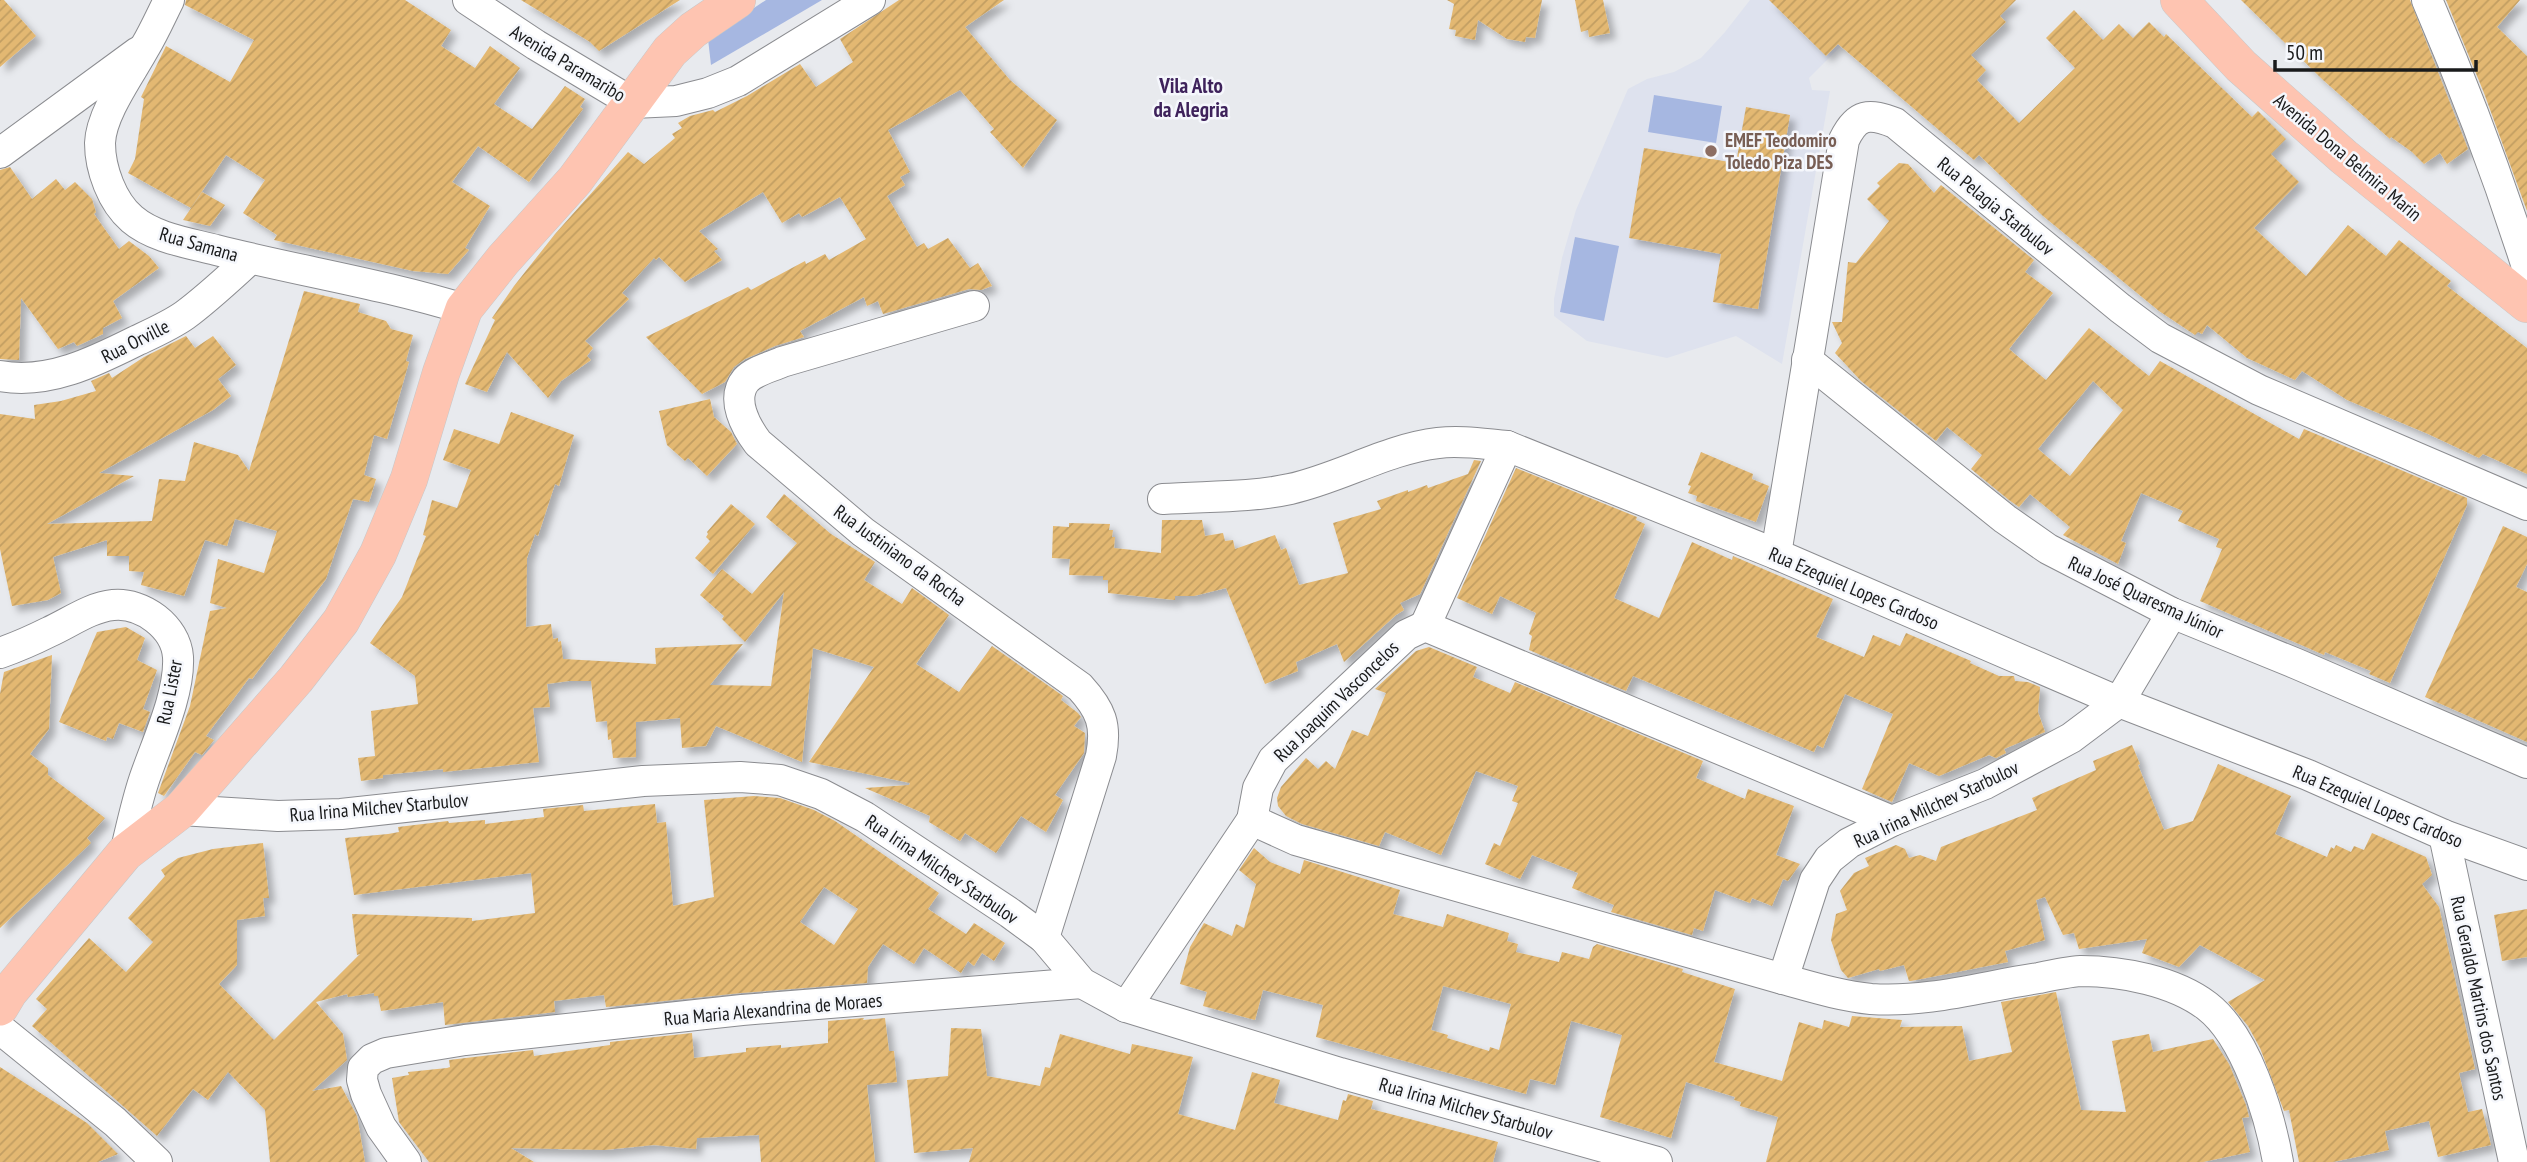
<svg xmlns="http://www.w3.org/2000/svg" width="2527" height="1162" viewBox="0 0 2527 1162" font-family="'PT Sans Narrow',sans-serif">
<defs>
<pattern id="building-hatch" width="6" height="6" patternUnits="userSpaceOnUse" patternTransform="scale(1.75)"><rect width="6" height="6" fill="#e3b872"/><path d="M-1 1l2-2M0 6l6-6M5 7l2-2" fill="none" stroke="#c29e62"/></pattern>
<filter id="shadow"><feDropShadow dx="6" dy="6" stdDeviation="3.5" flood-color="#0004"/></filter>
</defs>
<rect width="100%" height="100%" fill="#e8eaee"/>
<path fill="#dee2ee" d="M1750 0H1887L1809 78 1812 90 1830 91 1782 364 1736 336 1667 358 1587 341 1554 316V299L1562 258 1576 210 1628 89 1647 79 1674 72 1701 58 1725 32Z"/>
<g fill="#a6b7e1">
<path d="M766 0H822L711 65 708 39Z"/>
<path d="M1654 95 1722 106 1716 143 1648 132Z"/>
<path d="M1575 237 1619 246 1604 321 1560 312Z"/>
</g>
<g fill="url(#building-hatch)" fill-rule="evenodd" filter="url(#shadow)">
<path d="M0 0H4L36 36 0 67Z"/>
<path d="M186 0H405L451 30 441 46 475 68 490 46 520 68 494 104 532 129 565 86 585 99 580 107 583 109 529 182 478 146 452 182 490 206 465 248 469 250 448 274 413 271 274 240 277 235 243 213 265 180 226 155 191 208 128 173 135 159 144 99 141 97 166 46 230 82 254 40 185 5Z"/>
<path d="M521 0H680L599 51 590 42Z"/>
<path d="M899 0H1004L965 27 1010 80 1057 120 1023 168 990 132 994 129 960 90 888 130 910 172 900 177 905 185 887 196 917 247 924 243 928 249 948 238 970 268 978 263 992 286 981 290 969 289 883 314 878 301 867 306 864 297 800 331 804 337 775 346 745 359 734 367 725 382 702 394 646 337 748 287 751 290 805 261 806 264 825 254 829 260 866 239 840 197 802 217 799 213 782 223 763 192 699 231 718 249 714 251 722 260 685 282 659 257 656 260 654 258 622 293 629 299 585 341 593 348 587 356 591 360 561 381 548 398 507 352 487 392 465 384 495 320 492 318 514 286 555 234 628 152 644 164 675 138 672 134 682 128 678 123 690 116 713 110 715 112 747 96 800 64 816 87 853 62 840 39Z"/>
<path d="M1447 0H1542L1535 38 1526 37 1525 42 1507 39 1478 20 1475 40 1455 36 1456 30 1449 29 1454 4Z"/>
<path d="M1575 0H1603L1610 33 1589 37 1588 30 1581 32Z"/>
<path d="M1769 0H2016L2000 16 2006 22 1971 55 1986 70 1977 80 2019 123 2075 68 2046 38 2074 10 2103 40 2119 24 2133 38 2149 22 2164 37 2166 34 2252 117 2258 111 2286 139 2271 154 2299 182 2254 228 2306 276 2348 225 2386 256 2399 240 2451 281 2447 286 2527 348V474L2483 454 2479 458 2428 434 2347 400 2302 371 2295 380 2247 358 2207 325 2202 334 2198 332 2195 335 2159 311 2043 216 1979 155 1974 160 1838 44 1826 56Z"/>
<path d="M2241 0H2410L2468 149 2447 164 2440 153 2424 164 2412 152 2391 137 2390 139 2323 80Z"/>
<path d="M2446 0H2520L2497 27 2527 56V211L2484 93Z"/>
<path d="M1746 107 1790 115 1758 309 1713 302 1721 254 1629 238 1644 148 1736 163Z"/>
<path d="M1899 163 1908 164 1934 193 1941 185 2034 260 2025 272 2053 293 2009 349 2046 380 2089 328 2149 376 2160 361 2299 439 2304 429 2467 498V505L2390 683 2369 674 2371 671 2325 652 2324 655 2200 601 2222 549 2216 547 2219 539 2178 521 2183 511 2141 493 2121 541 2126 543 2118 564 2063 535 2070 527 2030 494 2019 507 2009 500 1971 469 1982 455 1947 427 1936 441 1861 381 1835 353 1842 343 1832 322H1842L1848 262 1856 263 1889 221 1867 199 1880 186 1877 183ZM2093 381 2123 410 2070 476 2038 449Z"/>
<path d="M10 167 32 199 56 179 65 190 75 182 92 199 96 212 94 214 119 249 129 241 149 256 159 268 113 301 122 318 103 328V334L77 346 74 342 58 349 21 298 19 360 0 359V170Z"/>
<path d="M202 192 225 205 210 226 183 220Z"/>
<path d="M304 291 360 304 358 312 386 321 391 329 413 335 406 361 409 362 387 439 374 435 364 475 376 479 369 502 353 499 326 579 252 679 249 678 206 736 214 740 202 755 195 752 164 796 158 793 190 706 210 611 227 608 210 603 218 559 264 573 277 531 235 519 227 546 205 540 184 596 141 585 144 572 129 571V556H107V540L53 557 61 593 48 600 12 606 0 549V414L35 419 34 405 61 401 96 391 91 381 109 373 112 378 144 357 186 336 195 348 213 336 236 365 218 379 231 396 213 410 99 473 134 476 47 524 152 521 159 479 185 481 194 442 238 455 249 471Z"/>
<path d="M710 399 714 417 731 432 737 444 707 476 688 458 685 461 667 445 659 411Z"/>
<path d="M511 412 574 435 559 486 555 484 538 536 535 534 527 558 526 627 551 624 553 639 558 638V642L561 641 563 659 656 664 655 648 743 644 710 685 771 686 784 592 745 642 722 619 724 616 700 595 722 569 752 594 797 543 766 517 784 494 831 534 875 562 864 580 902 604 912 588 949 615 916 664 959 692 992 646 1063 696 1061 700 1078 713 1081 717 1074 726 1085 733 1084 753 1055 795 1063 800 1046 832 1021 816 996 853 965 833 960 841 929 822 930 816 865 788 909 785 910 783 809 762 874 667 813 648 802 762 716 726 706 746 682 748 680 718 636 722V757L613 758 611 739 608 740 607 721 596 722 591 681H569L547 684 550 707 533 708 539 762 443 772V769L383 775V778L361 781 358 758 375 756 371 711 418 704 415 676 370 643 402 597 426 536 423 535 432 500 457 508 471 470 443 460 454 429 499 444Z"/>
<path d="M1701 452 1753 474 1752 479 1769 486 1756 522 1696 501 1697 496 1688 493 1691 486 1688 485Z"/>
<path d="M1474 460 1481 461 1420 594 1400 603 1404 610 1396 615 1344 662 1337 644 1296 662 1298 671 1265 684 1226 588 1194 596H1175V600L1108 593V580H1103V576L1069 575 1070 559 1052 558 1053 526 1069 527V523L1110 524 1109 530H1113L1112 537H1115L1114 548 1161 553 1162 520H1202L1205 536 1223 533 1225 541 1233 540 1235 549 1275 535 1281 550 1286 548 1299 585 1348 573 1333 523 1381 509 1377 501 1408 490V492L1427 485 1428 488 1468 474Z"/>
<path d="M1516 468 1637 517 1636 520 1645 524 1614 598 1659 618 1692 542 1732 560 1733 556 1833 599 1816 637 1864 657 1873 635 1900 646 1906 633 1971 661 1970 663 1999 676H2014L2015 681 2028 682 2040 687 2038 712 2045 732 2004 749 2006 753 1996 758 1989 755 1939 776 1909 763 1892 802 1862 789 1893 714 1845 694 1823 748 1817 745 1814 752 1633 676 1626 691 1529 650 1532 636 1529 634 1536 613 1500 596 1492 614 1457 598Z"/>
<path d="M731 504 755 524 713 574 695 558 710 541 706 537 708 534 707 532Z"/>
<path d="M2503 526 2527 537V564L2516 587 2527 592V742L2425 697Z"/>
<path d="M126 627 145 638 137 660 157 670 143 709 150 712 143 732 119 723 113 739 107 737 106 741 59 722 97 632Z"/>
<path d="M1429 647 1477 667 1473 677 1510 693 1515 682 1703 761 1696 778 1745 799 1748 789 1794 806 1776 855 1800 864 1788 881 1783 879 1772 906 1752 898 1750 903 1715 890 1703 931 1694 928 1692 935 1611 912 1614 905 1572 888 1578 873 1532 855 1520 879 1485 864 1494 843 1500 846 1518 803 1512 801 1518 786 1476 771 1441 855 1385 832 1379 846 1302 824 1286 816 1278 806 1277 798 1281 787 1306 758 1318 769 1326 761 1335 769 1352 730 1368 736 1386 693 1375 689 1416 651Z"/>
<path d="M52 655 49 729 30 754 48 768V775L105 818 87 838 91 843 0 928V694L4 672Z"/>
<path d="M2132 745 2140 764 2138 765 2164 830 2193 821 2218 764 2291 796 2275 834 2327 857 2331 847 2334 849 2336 845 2351 852 2354 846 2364 850 2372 833 2426 857 2432 875 2422 884 2439 907 2475 1069 2459 1073 2468 1112 2482 1109 2491 1145 2438 1157 2429 1121 2385 1131 2389 1150 2333 1162H2299L2289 1110 2284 1111 2260 1048 2248 1026 2228 1002 2265 980 2200 945 2179 967 2142 953 2147 939 2079 949 2074 933 2063 935 2045 897 2036 900 2045 940 2005 951 2008 962 1911 981H1909L1904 965 1880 971 1879 969 1848 978 1841 970 1831 940 1836 914 1847 910 1840 891 1854 873 1869 866 1865 858 1896 845 1905 849 1909 858 1920 855 1936 861 1941 847 2037 810 2032 798 2096 770 2093 761Z"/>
<path d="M754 796 780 798 814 810 835 821 939 893 928 909 966 934 974 923 1005 943 994 961 982 953 974 966 968 961 961 973 924 948 914 964 883 944 868 967 867 983 741 993 606 1007 604 995 554 1001 555 1012 445 1025 443 1002 381 1011 378 996H374V993L348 997 347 994 316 1002 343 1034 347 1060 312 1091 341 1086 357 1116 365 1162H270L265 1110 228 1072 208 1100 193 1089 157 1136 32 1026 47 1009 36 999 89 938 126 972 153 942 128 918 165 876 161 870 178 858 213 849 263 843 269 898H263L265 916 237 920V965L219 984 274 1040 360 954 357 955 352 914 472 918V921L535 913 531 873 354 895 345 838 388 834 399 832 398 827 448 821 449 823 485 820V824L544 817 543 809 583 805 584 811 655 804 657 823 666 822 673 906 714 897 704 800ZM824 887 858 909 834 945 800 922Z"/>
<path d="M1254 848 1270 862 1300 874 1304 860 1400 890 1393 914 1443 927 1447 914 1509 933 1507 941 1518 944 1516 952 1559 962 1562 952 1589 959 1593 947 1597 944 1683 969 1682 972 1735 989 1714 1062 1782 1081 1799 1022 1822 1029 1824 1020 1849 1027 1852 1016 1902 1020 1900 1027 1962 1026 1969 1061 2012 1052 2001 1002 2056 992 2081 1110 2126 1112 2112 1041 2149 1034 2153 1052 2213 1039 2229 1064 2246 1105 2249 1117 2242 1118 2250 1152 2203 1162H1766L1778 1117 1740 1106 1741 1102 1734 1100 1735 1097 1686 1082 1671 1138 1600 1117 1622 1035 1571 1021 1555 1085 1530 1079 1526 1094 1316 1037 1323 1005 1263 990 1255 1020 1203 1006 1207 992 1180 984 1190 947 1204 923 1232 936 1236 924 1244 928 1256 884 1239 870ZM1443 986 1511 1004 1499 1050 1490 1047 1489 1051 1447 1038 1448 1035 1431 1030Z"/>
<path d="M2527 909V957L2502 961 2494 915Z"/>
<path d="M864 1018 863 1020 885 1018 889 1051H894L897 1082 867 1085 875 1162H761L759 1135 697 1138 696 1149 654 1145 604 1150 511 1148 534 1162H429L399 1122 392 1078 409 1075 408 1072 447 1068 450 1067 449 1060 533 1050 534 1056 610 1045V1042L692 1033 694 1058 746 1052V1048L781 1045V1048L828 1043V1021Z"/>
<path d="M951 1028 981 1029 987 1076 1040 1086 1045 1067 1050 1068 1060 1034 1130 1054 1132 1044 1193 1057 1178 1114 1235 1130 1252 1072 1280 1080 1274 1103 1338 1120 1343 1100 1346 1101 1348 1094 1373 1101 1371 1109 1498 1142 1493 1162H969L973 1148 914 1153 907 1080 948 1076Z"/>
<path d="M0 1067 87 1123 118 1154 98 1162H0Z"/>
</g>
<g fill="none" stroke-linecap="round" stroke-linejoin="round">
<g stroke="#8b8c90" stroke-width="32">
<g id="minor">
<path d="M169 0C161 16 154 32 145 47 131 73 101 113 100 143 100 169 112 202 132 219 154 238 189 243 216 250 299 271 383 284 464 309"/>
<path d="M468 0 536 45 633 103 676 101 708 93 738 81 870 0"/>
<path d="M2427 0C2465 88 2498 176 2527 267"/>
<path d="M0 153 138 52"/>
<path d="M974 306 782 362C771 367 754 371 746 380 730 399 746 427 758 443L863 532 1080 687C1101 710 1107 725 1101 756L1044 938"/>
<path d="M1807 360 2005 519 2048 549 2172 613 2297 664 2527 763"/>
<path d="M0 376C49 385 96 361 138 340 153 333 171 325 185 315 208 298 229 278 250 259"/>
<path d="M1163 499C1204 496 1249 498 1290 489 1340 478 1387 449 1438 443 1461 440 1484 444 1507 446L1776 554 2119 702 2308 775 2444 835 2527 865"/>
<path d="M1776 554 1844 140C1857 113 1869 113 1895 123L2120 308 2160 338 2259 390 2527 505"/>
<path d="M2172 613 2119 702 2071 738 1985 784 1892 821 1849 843 1829 859 1815 880 1783 979C1812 987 1841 996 1871 999 1928 1003 1984 986 2039 978 2053 975 2067 972 2081 971 2122 971 2174 981 2207 1006 2246 1036 2270 1115 2278 1162"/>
<path d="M1425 626 1507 446"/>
<path d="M0 653C17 647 33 640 49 632 69 623 91 607 113 605 142 602 176 627 178 657 180 695 156 744 144 780 136 804 131 829 125 853"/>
<path d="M181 810 278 816 341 814 643 781 740 777 780 780 821 794 865 817 1010 913 1044 938 1082 983 1126 1007 1340 1073 1657 1162"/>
<path d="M2444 835 2514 1162"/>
<path d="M1783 979 1296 840 1252 820 1258 788 1273 760 1406 635 1425 626 1892 821"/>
<path d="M1126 1007 1252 820"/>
<path d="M0 1029 115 1122 157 1162"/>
<path d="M406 1162 381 1127 366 1094 362 1080 363 1068 372 1059 386 1053 465 1040 742 1010 1082 983"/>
</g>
</g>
<g stroke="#c8c8c8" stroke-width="38">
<g id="major">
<path d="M2179 0 2241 66 2344 157 2527 304"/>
<path d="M0 1007 9 992 125 853 181 810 296 679 341 621 378 554 409 479 441 373 464 309 503 260 575 180 670 51 693 30 737 0"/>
</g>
</g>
<use href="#minor" stroke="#fff" stroke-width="30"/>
<use href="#major" stroke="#fec4b1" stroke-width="37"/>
</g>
<circle fill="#8d6e63" stroke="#f5f7fc" stroke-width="2.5" cx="1711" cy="151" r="7"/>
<g text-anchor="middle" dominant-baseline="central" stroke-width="5" stroke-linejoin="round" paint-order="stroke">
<g font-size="19" fill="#191a1b" stroke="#f5f7fc">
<text transform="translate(568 63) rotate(31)">Avenida Paramaribo</text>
<text transform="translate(2348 157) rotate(40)">Avenida Dona Belmira Marin</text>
<text transform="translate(1996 206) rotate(39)">Rua Pelagia Starbulov</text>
<text transform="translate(199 244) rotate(16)">Rua Samana</text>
<text transform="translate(135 341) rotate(-27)">Rua Orville</text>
<text transform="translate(900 555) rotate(36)">Rua Justiniano da Rocha</text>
<text transform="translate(1854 588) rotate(23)">Rua Ezequiel Lopes Cardoso</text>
<text transform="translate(2146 597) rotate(25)">Rua José Quaresma Júnior</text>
<text transform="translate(169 692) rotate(-79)">Rua Lister</text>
<text transform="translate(1336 701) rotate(-44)">Rua Joaquim Vasconcelos</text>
<text transform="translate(1936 804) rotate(-25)">Rua Irina Milchev Starbulov</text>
<text transform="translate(2378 806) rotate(23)">Rua Ezequiel Lopes Cardoso</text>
<text transform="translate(379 807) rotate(-5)">Rua Irina Milchev Starbulov</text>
<text transform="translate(942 869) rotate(34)">Rua Irina Milchev Starbulov</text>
<text transform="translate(2479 998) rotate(78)">Rua Geraldo Martins dos Santos</text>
<text transform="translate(773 1009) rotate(-5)">Rua Maria Alexandrina de Moraes</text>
<text transform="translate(1466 1108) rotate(16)">Rua Irina Milchev Starbulov</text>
</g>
<g font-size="19" font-weight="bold" fill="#785e54" stroke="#f5f7fc" text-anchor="start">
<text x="1725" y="140">EMEF Teodomiro<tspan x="1725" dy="22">Toledo Piza DES</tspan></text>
</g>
<g font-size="21" font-weight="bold" fill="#3e225b" stroke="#f5f7fc">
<text x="1191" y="85">Vila Alto<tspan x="1191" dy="24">da Alegria</tspan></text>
</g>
</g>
<path d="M2275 60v10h201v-10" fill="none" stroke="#191a1b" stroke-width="3.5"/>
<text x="2286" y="60" font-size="21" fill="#191a1b" stroke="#f5f7fc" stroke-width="5" paint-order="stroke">50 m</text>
</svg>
